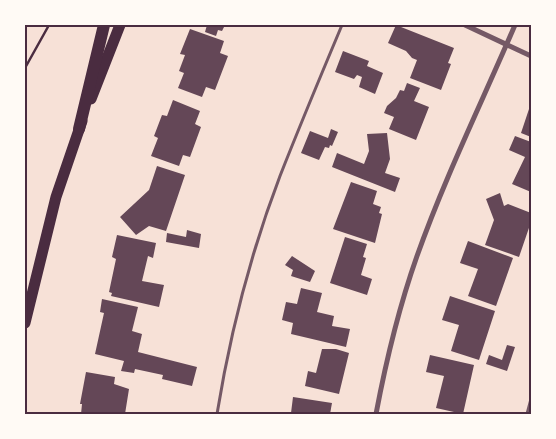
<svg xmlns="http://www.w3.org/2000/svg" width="556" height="439" viewBox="0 0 556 439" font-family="'Nunito Sans',sans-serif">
<rect width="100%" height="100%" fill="#f7e1d7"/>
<g fill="#644757">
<path d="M207 25H225L222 31 218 30 216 36 205 32Z"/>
<path d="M396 25 454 48 448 63 451 64 441 90 410 78 417 60 412 58 406 51 388 43Z"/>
<path d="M190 29 224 41 220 53 228 56 215 90 206 87 202 97 178 88 184 73 179 71 185 55 180 54Z"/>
<path d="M343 51 369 61 367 66 383 73 375 94 359 87 362 77 357 75 354 79 335 72Z"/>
<path d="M407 83 420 88 414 101 429 107 416 140 389 129 394 117 384 113 387 106 396 98 400 90 404 91Z"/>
<path d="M173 100 200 111 195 124 201 127 190 157 183 155 179 166 151 156 158 138 154 136 162 115 167 116Z"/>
<path d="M531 103V137L521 133Z"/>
<path d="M331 129 338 132 332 146 330 145 329 148 325 147 319 160 301 153 310 131 328 138Z"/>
<path d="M387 133 390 159 385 173 400 178 395 192 332 167 337 153 364 164 369 151 367 134Z"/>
<path d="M515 136 531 142V192L512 184 525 157 509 150Z"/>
<path d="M157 166 185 175 166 231 149 226 136 235 120 217 149 190Z"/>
<path d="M351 182 377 191 373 204 381 207 379 213 382 214 375 243 333 229Z"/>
<path d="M500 193 504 206 508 204 531 213V222L519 257 485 245 494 220 486 199Z"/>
<path d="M187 230 201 234 199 248 166 242 167 233 186 237Z"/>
<path d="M117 235 156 243 153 258 148 256 142 281 164 285 159 307 111 296 112 293 109 292 116 259 112 257Z"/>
<path d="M345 237 367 244 363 257 366 258 361 275 372 279 367 295 330 283Z"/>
<path d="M468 241 513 258 496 306 468 296 478 269 460 263Z"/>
<path d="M292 256 315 271 310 282 291 276 293 270 285 265Z"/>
<path d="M301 288 322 293 317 312 334 316 332 326 350 329 346 347 291 334 293 323 282 320 286 302 297 304Z"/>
<path d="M450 296 495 311 479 360 451 351 459 325 442 320Z"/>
<path d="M102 299 138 307 132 331 142 334 138 352 197 367 192 386 162 379 163 375 135 369 134 373 121 371 124 361 95 354 104 313 100 312Z"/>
<path d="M507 345 515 347 507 371 486 364 489 355 502 360Z"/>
<path d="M322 349H336L349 353 339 394 305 386 308 371 316 373Z"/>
<path d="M430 355 474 365 463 414 436 408 444 376 426 372Z"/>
<path d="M86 372 115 377 114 384 129 389 125 414H81L82 404H80Z"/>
<path d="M293 397 332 403 330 414 291 413Z"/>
</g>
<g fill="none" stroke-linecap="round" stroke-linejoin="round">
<path stroke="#4a2c40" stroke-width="2.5" d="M25 68 49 25"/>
<g stroke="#755966" stroke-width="3">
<path d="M217 414C230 334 251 252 280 176 300 125 321 75 342 25"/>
<path d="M527 414 531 399"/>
</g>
<g stroke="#755966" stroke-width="5">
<path d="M465 25 531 56"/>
<path d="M376 414C386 361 399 307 417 256 445 177 482 102 515 25"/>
</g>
<g stroke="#4a2c40" stroke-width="11">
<path d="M91 99 120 25"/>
<path d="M25 323 56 197 82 121"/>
</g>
<path stroke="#4a2c40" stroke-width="12" d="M79 129 104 25"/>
</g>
<rect width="556" height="439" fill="none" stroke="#fffaf5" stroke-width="52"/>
<rect x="26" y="26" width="504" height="387" fill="none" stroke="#4a2c40" stroke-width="2"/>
</svg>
